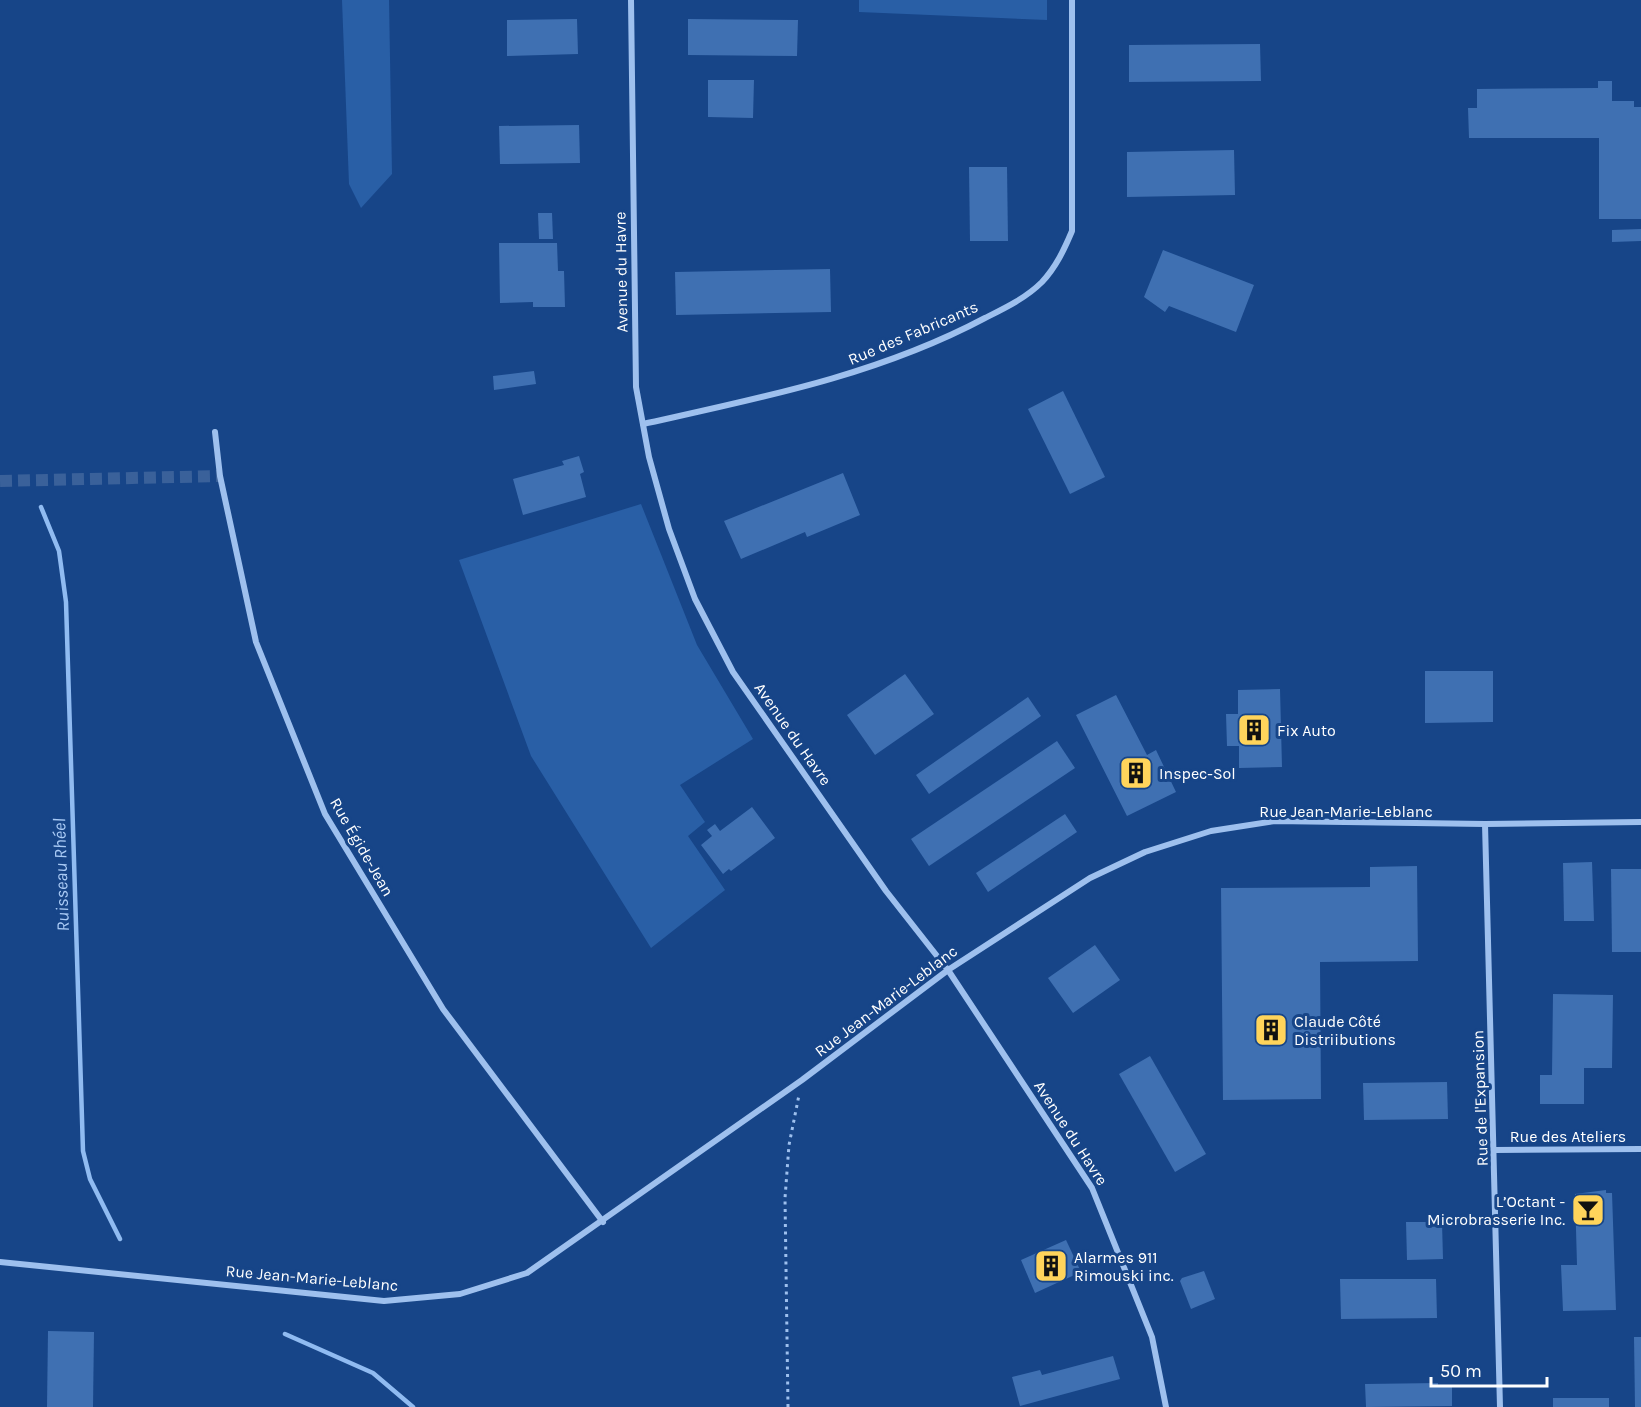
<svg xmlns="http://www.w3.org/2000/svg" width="1641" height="1407" viewBox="0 0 1641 1407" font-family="Karla,sans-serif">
<rect width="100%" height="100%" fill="#174588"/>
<g fill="#295fa6">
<path d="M342 0H389L392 174 361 208 349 184Z"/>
<path d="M859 0H1047V20L859 12Z"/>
<path d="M641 504 697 645 753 739 680 785 705 822 688 836 725 890 651 948 531 756 459 560Z"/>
</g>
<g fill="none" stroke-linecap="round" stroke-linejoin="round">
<g stroke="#90bbf1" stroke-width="4.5">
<path d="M41 507 59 551 66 602 83 1151 90 1179 120 1239"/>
<path d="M285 1334 373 1373 413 1407"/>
</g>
</g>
<g fill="#3f70b2">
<path d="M577 19 578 54 507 56V20Z"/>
<path d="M688 19 798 20 797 56 688 55Z"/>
<path d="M1260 44 1261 81 1129 82V45Z"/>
<path d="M708 80H754L753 118 708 117Z"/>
<path d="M1598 81H1612V101H1634V107H1641V219H1599V138H1469L1468 108H1477V89L1598 88Z"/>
<path d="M579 125 580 163 500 164 499 126Z"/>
<path d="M1234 150 1235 195 1127 197V152Z"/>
<path d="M969 167H1007L1008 241H970Z"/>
<path d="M538 213H552L553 239H539Z"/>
<path d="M1641 229V241L1612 242V230Z"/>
<path d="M499 243H557L558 271H564L565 307H533V302L500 303Z"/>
<path d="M1163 250 1254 285 1236 332 1169 306 1165 312 1144 297Z"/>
<path d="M830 269 831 312 676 315 675 272Z"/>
<path d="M534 371 536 384 494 390 493 376Z"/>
<path d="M1063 391 1105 477 1070 494 1028 409Z"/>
<path d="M579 456 584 472 580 474 586 497 523 515 513 479 564 465 562 461Z"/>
<path d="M843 473 860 515 807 537 805 532 741 559 724 521Z"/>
<path d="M1425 671H1493V722L1425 723Z"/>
<path d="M905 674 934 714 875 755 847 715Z"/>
<path d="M1280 689 1282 767 1239 768V746H1227L1226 714H1238V690Z"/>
<path d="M1116 695 1147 755 1156 750 1176 792 1127 816 1076 715Z"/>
<path d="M1028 697 1041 716 929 794 916 775Z"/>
<path d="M1057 741 1075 768 929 866 911 839Z"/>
<path d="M752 807 775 838 731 871 729 869 723 874 701 845 712 836 707 830 715 824 720 831Z"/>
<path d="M1065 814 1077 832 988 892 976 873Z"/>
<path d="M1592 862 1594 921H1564L1563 863Z"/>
<path d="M1417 866 1418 961 1320 962 1321 1099 1223 1100 1221 888 1370 887V867Z"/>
<path d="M1611 869H1641V952H1612Z"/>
<path d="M1095 945 1120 980 1073 1013 1048 978Z"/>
<path d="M1553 994 1613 995 1612 1068H1584V1104H1540V1075H1552Z"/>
<path d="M1150 1056 1206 1154 1175 1172 1119 1074Z"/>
<path d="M1447 1082 1448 1119 1364 1120 1363 1083Z"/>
<path d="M1606 1190V1193H1612L1616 1310 1563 1311 1561 1265H1577L1575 1194Z"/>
<path d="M1406 1222H1442L1443 1259 1407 1260Z"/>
<path d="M1066 1240 1081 1272 1035 1293 1021 1260Z"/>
<path d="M1204 1271 1215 1299 1191 1309 1180 1281 1182 1278Z"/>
<path d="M1340 1279H1436L1437 1318 1341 1319Z"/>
<path d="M48 1331 94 1332 93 1407H47Z"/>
<path d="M1634 1337H1641V1407H1635Z"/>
<path d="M1113 1356 1120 1379 1020 1406 1012 1377 1040 1370 1042 1375Z"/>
<path d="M1438 1383V1387H1452V1406L1366 1407 1365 1384Z"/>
<rect x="1553" y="1398" width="56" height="9"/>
</g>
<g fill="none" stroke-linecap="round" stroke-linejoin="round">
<path stroke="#3a619a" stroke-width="12" stroke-dasharray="12 6" stroke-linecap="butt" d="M0 481 220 476"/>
<path stroke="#9ec0ee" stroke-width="3" stroke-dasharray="3 4.5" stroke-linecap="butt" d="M788 1407 785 1198 789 1145 799 1095"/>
<g stroke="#9ec0ee" stroke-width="6">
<path d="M631 0 636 387 649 457 669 529 695 599 733 672 886 891 948 970 1092 1188 1152 1337 1166 1407"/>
<path d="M643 424C760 398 878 375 985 318 1005 308 1026 298 1042 282 1056 267 1064 250 1072 231V0"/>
<path d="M215 432 220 476 256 642 325 814 443 1009 603 1222"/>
<path d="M1485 824 1500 1407"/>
<path d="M1495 1150 1641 1149"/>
<path d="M0 1262 384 1301 460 1294 527 1273 802 1080 948 970 1090 878 1145 852 1211 831 1275 821 1485 824 1641 822"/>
</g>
</g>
<defs>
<g id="building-square" transform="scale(1.725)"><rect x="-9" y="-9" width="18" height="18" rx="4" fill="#ffd45b" stroke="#174588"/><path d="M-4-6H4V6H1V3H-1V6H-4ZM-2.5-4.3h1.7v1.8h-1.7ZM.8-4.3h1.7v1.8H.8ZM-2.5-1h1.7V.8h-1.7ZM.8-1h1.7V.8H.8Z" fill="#111"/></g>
<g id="bar-square" transform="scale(1.725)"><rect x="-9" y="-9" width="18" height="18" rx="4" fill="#ffd45b" stroke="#174588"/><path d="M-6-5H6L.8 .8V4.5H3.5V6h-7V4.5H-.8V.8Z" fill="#111"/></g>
</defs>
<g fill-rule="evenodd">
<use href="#building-square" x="1254" y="730"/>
<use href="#building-square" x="1136" y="773"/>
<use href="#building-square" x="1271" y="1030"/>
<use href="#bar-square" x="1588" y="1210"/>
<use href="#building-square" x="1051" y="1266"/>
</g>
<g text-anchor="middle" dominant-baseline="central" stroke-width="6" stroke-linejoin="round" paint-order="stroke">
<g font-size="16" fill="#fff" stroke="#174588">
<text transform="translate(621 272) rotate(-91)">Avenue du Havre</text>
<text transform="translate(913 333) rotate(-23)">Rue des Fabricants</text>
<text transform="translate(793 734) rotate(55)">Avenue du Havre</text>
<text x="1346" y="811">Rue Jean-Marie-Leblanc</text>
<text transform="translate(362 847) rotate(60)">Rue Égide-Jean</text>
<text transform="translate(886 1001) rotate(-37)">Rue Jean-Marie-Leblanc</text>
<text transform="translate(1480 1098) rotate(-92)">Rue de l'Expansion</text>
<text transform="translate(1071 1133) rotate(57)">Avenue du Havre</text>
<text x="1568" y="1136">Rue des Ateliers</text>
<text transform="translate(312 1278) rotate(5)">Rue Jean-Marie-Leblanc</text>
</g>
<g font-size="16" fill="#fff" stroke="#174588" text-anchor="start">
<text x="1277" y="730">Fix Auto</text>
<text x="1159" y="773">Inspec-Sol</text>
<text x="1294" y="1021">Claude Côté<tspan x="1294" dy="18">Distriibutions</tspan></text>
<text x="1565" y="1201" text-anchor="end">L’Octant -<tspan x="1565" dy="18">Microbrasserie Inc.</tspan></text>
<text x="1074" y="1257">Alarmes 911<tspan x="1074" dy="18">Rimouski inc.</tspan></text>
</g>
<g font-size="18" font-style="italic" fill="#a9caf5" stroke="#174588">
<text transform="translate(61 875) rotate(-92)">Ruisseau Rhéel</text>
</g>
</g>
<path d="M1431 1377v9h116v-9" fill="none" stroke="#ffffff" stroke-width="3"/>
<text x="1440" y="1377" font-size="18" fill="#ffffff" stroke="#174588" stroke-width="4.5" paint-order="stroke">50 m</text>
</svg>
